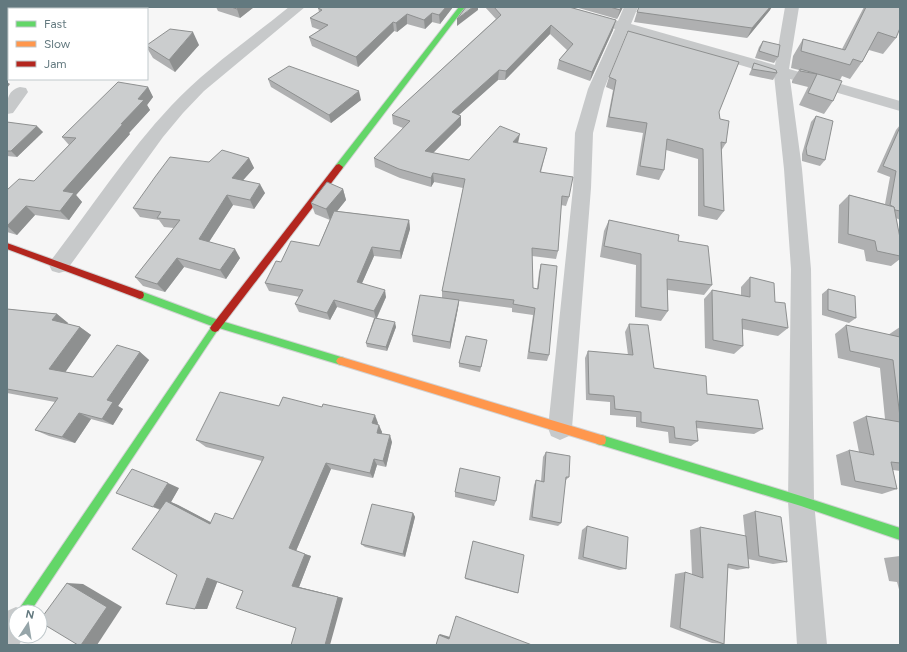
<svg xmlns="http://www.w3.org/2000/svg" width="907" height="652" viewBox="0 0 907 652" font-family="Figtree,sans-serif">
<rect width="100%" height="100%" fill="#f6f6f6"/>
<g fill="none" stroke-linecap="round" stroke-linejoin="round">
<rect fill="#c7d3d4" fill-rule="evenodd" x="7" y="41" width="2" height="2"/>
<g stroke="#d1d2d3" stroke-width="2">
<g id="fast">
<path d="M459 7H465L342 169H336V165Z"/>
<path d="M140 291 218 320 341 357 344 358 346 361 344 364 341 365 219 328 30 612H17L212 326 137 298 136 295 137 292Z"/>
<path d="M601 435 801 496 900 528V540L801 506 601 445 597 444 596 440 597 436Z"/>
</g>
</g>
<g stroke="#d1d2d3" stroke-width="2">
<path id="slow" d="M341 357 601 435 605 436 606 440 605 444 601 445 341 365 338 364 336 361 338 358Z"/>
</g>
<g stroke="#d1d2d3" stroke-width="2">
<g id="jam">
<path d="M339 164 343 167 342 169 218 331 215 332 212 331 210 328 212 325 336 165Z"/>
<path d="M7 243 143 292 144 295 143 298 140 299 7 249Z"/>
</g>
</g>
<g fill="#c7c9ca" fill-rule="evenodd">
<path d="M130 7H146L145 9H129Z"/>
<path d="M289 7H305L204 91 183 113 163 137 66 271 59 273 52 271 49 265 52 259C91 208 127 153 171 106 204 70 251 38 289 7Z"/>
<path d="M548 7H570L618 21 624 7H638L631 24 775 65 785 7H799L789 69 900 101V111L790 79 802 169 811 269 814 501 827 645H797L788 501 791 269 784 169 774 75 627 32 604 89 593 133 591 188 572 428 569 436 560 440 551 436 548 428 573 188 575 133 588 89 615 29 550 10Z"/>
<path d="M20 87 26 88 28 92 13 113 7 114C7 102 6 91 20 87Z"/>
<path d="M16 607 27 612H16V636H24L19 645H7V611Z"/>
</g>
<use href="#fast" fill="#63d668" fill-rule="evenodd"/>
<use href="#slow" fill="#ff974d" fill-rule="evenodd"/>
<use href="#jam" fill="#b3261e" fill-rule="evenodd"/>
</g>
<g fill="#afb0b1">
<path d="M7 7H89L87 9H9V26H7Z"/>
<path d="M216 7H254L240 18 218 11Z"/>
<path d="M321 7H453L440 24 432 22 425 29 407 24 397 32 394 31 358 67 312 46 309 37 320 30 312 27 310 18 319 12 318 8Z"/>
<path d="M485 7H569L613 30 590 81 557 69 559 60 567 50 550 34 505 80H498L459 115 461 125 433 153 469 160 518 143 547 148 541 172 569 197 566 206 561 205 558 251 556 259 532 256 533 288 537 289 539 272 541 264 549 355 547 361 527 359 533 315 512 312V308L459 301 458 308 450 349 413 342 412 335 442 298V291L463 188 434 182 431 187 400 178 375 167 374 158 403 128 393 124 392 115 496 19Z"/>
<path d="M575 7H623L617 19Z"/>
<path d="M864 7H900L896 38 883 54 869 50 862 62 850 79 842 76 840 80 833 101 824 114 799 105 808 87 792 83V81L799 70 791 68 793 56 803 39 842 49Z"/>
<path d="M770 10 747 38 634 22 637 12Z"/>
<path d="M763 41 778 57 774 63 755 58 759 47Z"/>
<path d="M147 45H199L175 72 153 58 147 48Z"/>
<path d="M754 63 777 73 773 80 749 75Z"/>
<path d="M609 77 719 112 720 119 726 143 721 151 724 211 717 220 698 216V159L666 150 664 170 659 180 636 175 643 133 606 127 613 90 606 87Z"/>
<path d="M268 79 361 100 331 123 271 87Z"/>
<path d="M148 87 153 97 147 105 150 110 129 133 130 134 76 195 82 202 69 220 35 215 17 235 7 232V190L34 181 69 145 62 137Z"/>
<path d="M816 116 825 160 820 166 802 161V154L811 122Z"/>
<path d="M7 122 43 132 17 157 7 156Z"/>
<path d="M900 125V220L896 218 900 238V259L891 266 866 261 864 250 838 243 839 205 849 195 885 204 890 177 877 172 896 130Z"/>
<path d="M249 158 254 168 243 180 265 193 254 209 233 205 209 242 240 258 226 279 184 267 165 292 143 286 135 277 174 228 164 227 159 220 140 217 133 208 209 162Z"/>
<path d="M343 189 346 200 337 211 409 220 410 229 401 259 374 256 362 283 386 297 377 318 396 327 387 351 367 347 366 343 374 318 337 307 330 320 299 312 295 304 300 297 269 291 265 283 281 262 319 246 330 219V220L315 214 311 203Z"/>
<path d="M609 220 678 241 712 285 704 295 668 290V311L661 321 635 317 636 265 600 257 604 231Z"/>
<path d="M750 277 775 302 788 328 778 336 742 329 743 346 734 354 705 348 704 299 712 290 741 295V287Z"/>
<path d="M828 289 856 318 849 323 822 315V294Z"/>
<path d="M7 309 57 314 68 323 67 324 80 327 91 335 65 372 93 377 140 352 149 360 118 406 123 409 113 425 91 419 75 443 49 436 35 430 55 402 7 393Z"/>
<path d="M629 324 654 368 707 394 763 429 754 434 696 428 698 441 691 446 669 443 668 432 636 427V417L610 415V402L586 400 585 358 588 351 628 355 625 332Z"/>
<path d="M846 325 888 335 900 327V471L893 470 897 489 882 494 841 485 836 455 849 450 859 452 853 422 866 416 885 419 880 368 838 358 835 334Z"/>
<path d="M487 340 480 372 459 367V363Z"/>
<path d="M279 406 378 423 377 424 382 432V434L392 442 386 467 377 465 373 478 331 469 296 551 311 556 299 587 343 598 296 628 243 591 217 582 207 609 177 575 160 510 153 507 179 488 171 502 178 505 210 522 233 519 262 461 206 447 196 440Z"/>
<path d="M546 452 569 477 565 481 561 523 558 526 529 520 534 485 536 480 541 481 543 457Z"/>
<path d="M455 492 496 501 494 506 455 497Z"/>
<path d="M755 511 787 562 773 564 748 559 749 568 737 570 728 568 724 644 712 643 670 627 675 574 685 572 692 575 690 530 700 527 745 536 743 515Z"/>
<path d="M413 513 415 517 405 557 365 547 361 544Z"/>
<path d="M587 526 626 569 619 570 578 559 582 530Z"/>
<path d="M473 541 518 593H516L465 579Z"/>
<path d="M900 556V593L897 582 889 581 884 558Z"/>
</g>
<g fill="#8e9090">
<path d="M77 7H89L87 9H75Z"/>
<path d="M239 7H254L240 18 237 9Z"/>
<path d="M446 7H453L440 24 439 15Z"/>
<path d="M473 7H478V10L457 26V19Z"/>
<path d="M621 7H623L617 19Z"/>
<path d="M770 7H772L770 10 747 38 752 28Z"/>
<path d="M432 13V22L425 29 424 20Z"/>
<path d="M407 14V24L397 32 396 23Z"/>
<path d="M616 20 613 30 590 81 592 72Z"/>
<path d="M393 22 394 31 358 67 356 57Z"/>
<path d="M551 25 550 34 505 80 506 71Z"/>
<path d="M193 32 199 45 175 72 169 60Z"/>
<path d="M499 70 498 80 452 121V112Z"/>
<path d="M7 82 10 84 7 88Z"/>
<path d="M148 87 153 97 147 105 150 110 129 133 130 134 76 195 82 202 69 220 60 211 63 191 121 124 138 99Z"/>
<path d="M359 91 361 100 331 123 329 115Z"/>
<path d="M461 116V125L426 160 425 151Z"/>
<path d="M37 126 43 132 17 157 11 151Z"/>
<path d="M520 134 518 143 513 142Z"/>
<path d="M249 158 254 168 237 187 232 178Z"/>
<path d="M433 173 434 182 431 187V178Z"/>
<path d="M260 184 265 193 254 209 250 200Z"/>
<path d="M343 189 346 200 330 220 326 209Z"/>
<path d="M227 195 233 205 205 248 199 239Z"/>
<path d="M26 206 35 215 17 235 7 226Z"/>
<path d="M409 220 410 229 401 259 400 251Z"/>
<path d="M372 247 374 256 359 290 357 282Z"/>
<path d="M235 249 240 258 226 279 220 270Z"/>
<path d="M177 258 184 267 165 292 157 284Z"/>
<path d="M385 290 386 297 376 319 374 311Z"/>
<path d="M334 300 337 307 330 320 327 313Z"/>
<path d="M459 300 458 308 450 349V342Z"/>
<path d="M57 314 68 323 64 329 52 320Z"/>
<path d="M395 322 396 327 387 351 386 347Z"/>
<path d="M80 327 91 335 62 377 49 369Z"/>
<path d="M140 352 149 360 118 406 123 409 113 425 102 419 107 400Z"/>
<path d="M79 413 91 419 75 443 62 437Z"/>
<path d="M375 415 378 423 375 431 372 423Z"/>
<path d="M379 425 382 432 380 440 377 433Z"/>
<path d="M390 435 392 442 386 467 383 461Z"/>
<path d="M374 459 377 465 373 478 370 473Z"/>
<path d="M326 463 331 469 296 551 289 548Z"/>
<path d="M168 483 179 488 171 502 178 505 220 527 153 507Z"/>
<path d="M413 513 415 517 405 557 403 554Z"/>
<path d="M305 554 311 556 299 587 343 598 330 645H325L292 586Z"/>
<path d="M207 578 218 580 207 609H195Z"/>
<path d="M67 583 83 584 122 607 97 645H81Z"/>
<path d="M440 634 450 637 449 639 439 635Z"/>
</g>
<g fill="#cbcdce" stroke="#8e9090">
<path d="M7 7H77L75 9H9V20H7Z"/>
<path d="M231 7H239L237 9Z"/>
<path d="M321 7H446L439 15 432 13 424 20 407 14 396 23 393 22 356 57 309 37 328 25 310 18 322 10 318 8Z"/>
<path d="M466 7H473L457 19Z"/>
<path d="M494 7H569L616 20 592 72 559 60 573 44 551 25 506 71 499 70 452 112 461 116 425 151 469 160 500 126 520 134 513 142 547 148 540 172 573 177 569 197 562 196 558 251 532 248 533 288 538 289 541 264 557 266 549 355 529 352 535 308 513 304 514 300 442 291 465 179 433 173 431 178 399 169 374 158 410 121 392 115 501 15Z"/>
<path d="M610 7H621L620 10Z"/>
<path d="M639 7H770L752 28 637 12Z"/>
<path d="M866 7H900V28L896 38 878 32 862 62 853 59 850 65 801 51 803 39 845 50Z"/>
<path d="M170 29 193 32 169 60 147 46V45Z"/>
<path d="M628 31 739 62 719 112 720 119 729 121 726 143 721 142 724 211 704 206 703 149 667 139 664 170 640 166 647 123 609 117 616 80 609 77Z"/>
<path d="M763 41 780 45 778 57 759 51Z"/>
<path d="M754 63 776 70 777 73 752 69Z"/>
<path d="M289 66 359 91 329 115 268 79Z"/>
<path d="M800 69 842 81 833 101 808 93 817 74 800 71Z"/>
<path d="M118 82 148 87 138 99 144 100 121 124H123L63 191 74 193 60 211 26 206 7 226V190L19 179 34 181 76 138 62 137Z"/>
<path d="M816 116 833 121 825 160 807 155 806 148Z"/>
<path d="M7 122 37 126 11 151H7Z"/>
<path d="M900 127V211L895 210 894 207 890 205 896 171 883 166Z"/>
<path d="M222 150 249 158 232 178 260 184 250 200 227 195 199 239 235 249 220 270 177 258 157 284 135 277 180 220 157 218 161 212 133 208 155 177 170 157 209 162Z"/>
<path d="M327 182 343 189 326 209 311 203Z"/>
<path d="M849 195 894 207 900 238V256L877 251 875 241 848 234Z"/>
<path d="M334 211 409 220 400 251 372 247 357 282 385 290 374 311 334 300 327 313 295 304 303 290 265 283 276 261 281 262 291 241 319 246Z"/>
<path d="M609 220 679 235 678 241 708 246 712 285 667 279 668 311 641 307V254L604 246Z"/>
<path d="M750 277 774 283 775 302 785 303 788 328 742 319 743 346 713 340 712 290 750 297Z"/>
<path d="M828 289 855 296 856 318 828 310Z"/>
<path d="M420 295 459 300 450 342 412 335Z"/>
<path d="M7 309 57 314 52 320 80 327 49 369 93 377 117 345 140 352 107 400 113 402 102 419 79 413 62 437 35 430 58 398 7 389Z"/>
<path d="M375 318 395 322 386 347 366 343Z"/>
<path d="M629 324 648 325 654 368 706 376 707 394 758 400 763 429 696 421 698 441 675 438 674 427 641 422V412L615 409 614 396 589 394 588 351 633 355Z"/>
<path d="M846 325 900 337V417L893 360 850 351Z"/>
<path d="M466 336 487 340 481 367 459 363Z"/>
<path d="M220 392 279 406 283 397 322 407 323 404 375 415 372 423 379 425 377 433 390 435 383 461 374 459 370 473 326 463 289 548 305 554 292 586 338 597 325 645H291L296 628 236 608 243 591 207 578 195 609 166 604 177 575 132 549 166 501 210 524 215 513 233 519 264 457 196 440Z"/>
<path d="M866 416 900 422V463L891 462 897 489 855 481 849 450 874 455Z"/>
<path d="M546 452 570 456 569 477H566L561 523 532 517 536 480 544 482Z"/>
<path d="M460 468 500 477 496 501 455 492Z"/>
<path d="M132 469 168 483 153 507 116 493Z"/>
<path d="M372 504 413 513 403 554 361 544Z"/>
<path d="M755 511 781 517 787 562 759 556Z"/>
<path d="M587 526 628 537 626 569 583 557Z"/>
<path d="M700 527 746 536 749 568 728 564 724 644 680 628 685 572 703 578Z"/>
<path d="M473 541 524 555 518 593 465 578Z"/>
<path d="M67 583 107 607 81 645H78L40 622V620Z"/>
<path d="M456 616 532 645H436L439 635 449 639Z"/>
</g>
<rect width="907" height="652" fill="none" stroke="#63797f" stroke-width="16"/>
<rect x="8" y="8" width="140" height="72" fill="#ffffff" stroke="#c1c9cc"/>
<rect x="16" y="21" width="20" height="6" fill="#63d668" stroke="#c1c9cc"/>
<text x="44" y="28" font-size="12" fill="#63797f">Fast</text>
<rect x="16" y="41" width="20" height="6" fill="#ff974d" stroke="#c1c9cc"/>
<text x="44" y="48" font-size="12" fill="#63797f">Slow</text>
<rect x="16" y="61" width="20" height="6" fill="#b3261e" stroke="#c1c9cc"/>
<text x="44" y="68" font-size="12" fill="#63797f">Jam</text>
<g transform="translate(28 624) rotate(12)"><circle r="19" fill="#ffffff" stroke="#c1c9cc"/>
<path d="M0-3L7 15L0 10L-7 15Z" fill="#96a5a9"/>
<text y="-6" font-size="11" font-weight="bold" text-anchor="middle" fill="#63797f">N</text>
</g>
</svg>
